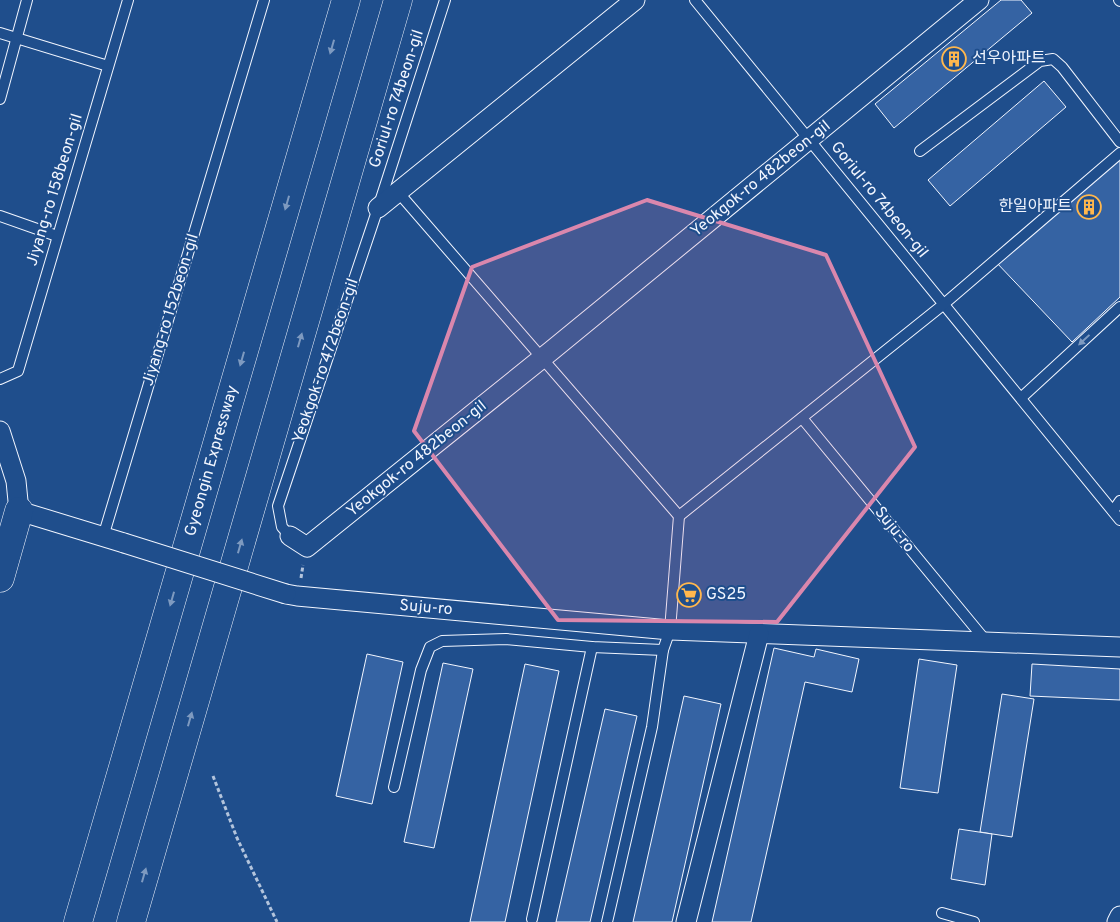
<svg xmlns="http://www.w3.org/2000/svg" width="1120" height="922" viewBox="0 0 1120 922" font-family="Overpass,'Noto Sans KR',sans-serif">
<rect width="100%" height="100%" fill="#1f4e8c"/>
<g fill="#3563a3" stroke="#f2f6ff">
<path d="M1001 0H1021L1032 13 894 128 875 104Z"/>
<path d="M1044 81 1066 107 950 206 928 180Z"/>
<path d="M1120 154V297L1072 342 995 261Z"/>
<path d="M774 648 814 657 816 649 859 659 852 692 805 682 751 922H712Z"/>
<path d="M367 654 403 662 372 804 336 796Z"/>
<path d="M919 659 957 665 938 793 900 788Z"/>
<path d="M443 663 473 669 434 848 404 842Z"/>
<path d="M525 664 559 671 505 922H470Z"/>
<path d="M1032 664 1120 669V700L1030 696Z"/>
<path d="M1002 694 1034 699 1012 837 980 832Z"/>
<path d="M684 696 721 704 672 922H633Z"/>
<path d="M605 709 637 716 590 922H556Z"/>
<path d="M959 829 992 834 985 885 951 879Z"/>
</g>
<g fill="none" stroke-linecap="round" stroke-linejoin="round">
<g stroke="#f2f6ff" stroke-width="12">
<g id="lane">
<path d="M695 0 1120 520"/>
<path d="M1119 0 1120 1"/>
<path d="M0 33 108 66"/>
<path d="M0 99 27 0"/>
<path d="M920 151 1040 61 1053 59 1062 67 1120 142"/>
<path d="M398 192 679 516"/>
<path d="M0 216 57 236"/>
<path d="M0 379 18 371 128 0"/>
<path d="M1021 398 1120 307"/>
<path d="M802 418 986 641"/>
<path d="M1113 511 1120 501"/>
<path d="M679 516 944 304 1120 153"/>
<path d="M290 536 282 527 278 506 378 208 445 0"/>
<path d="M103 537 264 0"/>
<path d="M394 787 421 670 430 647 442 641 506 639 592 647 663 650"/>
<path d="M942 913 974 922"/>
<path d="M532 919 592 647"/>
<path d="M607 922 652 727 663 650 670 630 679 516"/>
</g>
</g>
<g stroke="#f2f6ff" stroke-width="21">
<g id="street">
<path d="M378 208 635 0"/>
<path d="M0 431 16 481 19 511 124 543"/>
<path d="M290 536 307 547 551 351 979 0"/>
<path d="M286 594 297 596 670 630 1120 647"/>
<path d="M686 922 759 634"/>
<path d="M1117 922 1120 916"/>
</g>
</g>
<g stroke="#f2f6ff" stroke-width="29">
<path id="secondary" d="M0 578 19 511"/>
</g>
<g stroke="#f2f6ff" stroke-width="29">
<g id="highway">
<path d="M78 922 346 0"/>
<path d="M131 922 398 0"/>
</g>
</g>
<g stroke="#b3c4dc" stroke-width="3" stroke-dasharray="4 2.5" stroke-linecap="butt">
<path d="M301 578 303 565"/>
<path d="M213 776 237 838 277 922"/>
</g>
<use href="#lane" stroke="#1f4e8c" stroke-width="10"/>
<use href="#street" stroke="#1f4e8c" stroke-width="19"/>
<use href="#secondary" stroke="#1f4e8c" stroke-width="28"/>
<use href="#highway" stroke="#1f4e8c" stroke-width="28"/>
<g stroke="#f2f6ff" stroke-width="21" stroke-linecap="butt">
<path id="street-bridge" d="M124 543 286 594"/>
</g>
<use href="#street-bridge" stroke="#1f4e8c" stroke-width="19"/>
</g>
<defs><path id="oneway-solid" d="M-6-.8H1V-3.2L6.5 0L1 3.2V.8H-6Z" transform="scale(1.25)"/></defs>
<g fill="#7e9ac0">
<use href="#oneway-solid" transform="translate(332 47) rotate(106)"/>
<use href="#oneway-solid" transform="translate(287 203) rotate(106)"/>
<use href="#oneway-solid" transform="translate(300 340) rotate(-74)"/>
<use href="#oneway-solid" transform="translate(1084 340) rotate(137)"/>
<use href="#oneway-solid" transform="translate(242 359) rotate(106)"/>
<use href="#oneway-solid" transform="translate(240 546) rotate(-74)"/>
<use href="#oneway-solid" transform="translate(172 599) rotate(106)"/>
<use href="#oneway-solid" transform="translate(190 719) rotate(-74)"/>
<use href="#oneway-solid" transform="translate(144 875) rotate(-74)"/>
</g>
<path fill="#da87ad" fill-opacity="0.2" stroke="#da87ad" stroke-width="4" stroke-linejoin="round" d="M647 200 826 255 915 447 777 622 558 620 414 431 472 267Z"/>
<defs>
<g id="building-ring" transform="scale(1.25)"><circle r="9.5" fill="#1f4e8c" stroke="#ffb74d" stroke-width="1.5"/><path d="M-4-6H4V6H1V3H-1V6H-4ZM-2.5-4.3h1.7v1.8h-1.7ZM.8-4.3h1.7v1.8H.8ZM-2.5-1h1.7V.8h-1.7ZM.8-1h1.7V.8H.8Z" fill="#ffb74d"/></g>
<g id="supermarket-ring" transform="scale(1.25)"><circle r="9.5" fill="#1f4e8c" stroke="#ffb74d" stroke-width="1.5"/><path d="M-6-5.5h2.5l.6 2H6L4.5 2H-2.5L-4.4-4H-6ZM-1.5 3.2a1.3 1.3 0 1 0 .1 0ZM3 3.2a1.3 1.3 0 1 0 .1 0Z" fill="#ffb74d"/></g>
</defs>
<g fill-rule="evenodd">
<use href="#building-ring" x="954" y="59"/>
<use href="#building-ring" x="1089" y="207"/>
<use href="#supermarket-ring" x="689" y="595"/>
</g>
<g text-anchor="middle" dominant-baseline="central" stroke-width="4" stroke-linejoin="round" paint-order="stroke">
<g font-size="16" fill="#f2f6ff" stroke="#1f4e8c" text-anchor="start">
<text x="972" y="59">선우아파트</text>
<text x="1072" y="207" text-anchor="end">한일아파트</text>
<text x="706" y="595">GS25</text>
</g>
<g font-size="16" fill="#f2f6ff" stroke="#1f4e8c">
<text transform="translate(397 99) rotate(-72)">Goriul-ro 74beon-gil</text>
<text transform="translate(761 179) rotate(-39)">Yeokgok-ro 482beon-gil</text>
<text transform="translate(55 190) rotate(-73)">Jiyang-ro 158beon-gil</text>
<text transform="translate(879 200) rotate(51)">Goriul-ro 74beon-gil</text>
<text transform="translate(171 310) rotate(-73)">Jiyang-ro 152beon-gil</text>
<text transform="translate(326 361) rotate(-71)">Yeokgok-ro 472beon-gil</text>
<text transform="translate(417 459) rotate(-39)">Yeokgok-ro 482beon-gil</text>
<text transform="translate(212 461) rotate(-74)">Gyeongin Expressway</text>
<text transform="translate(894 530) rotate(51)">Suju-ro</text>
<text transform="translate(426 608) rotate(5)">Suju-ro</text>
</g>
</g>
</svg>
